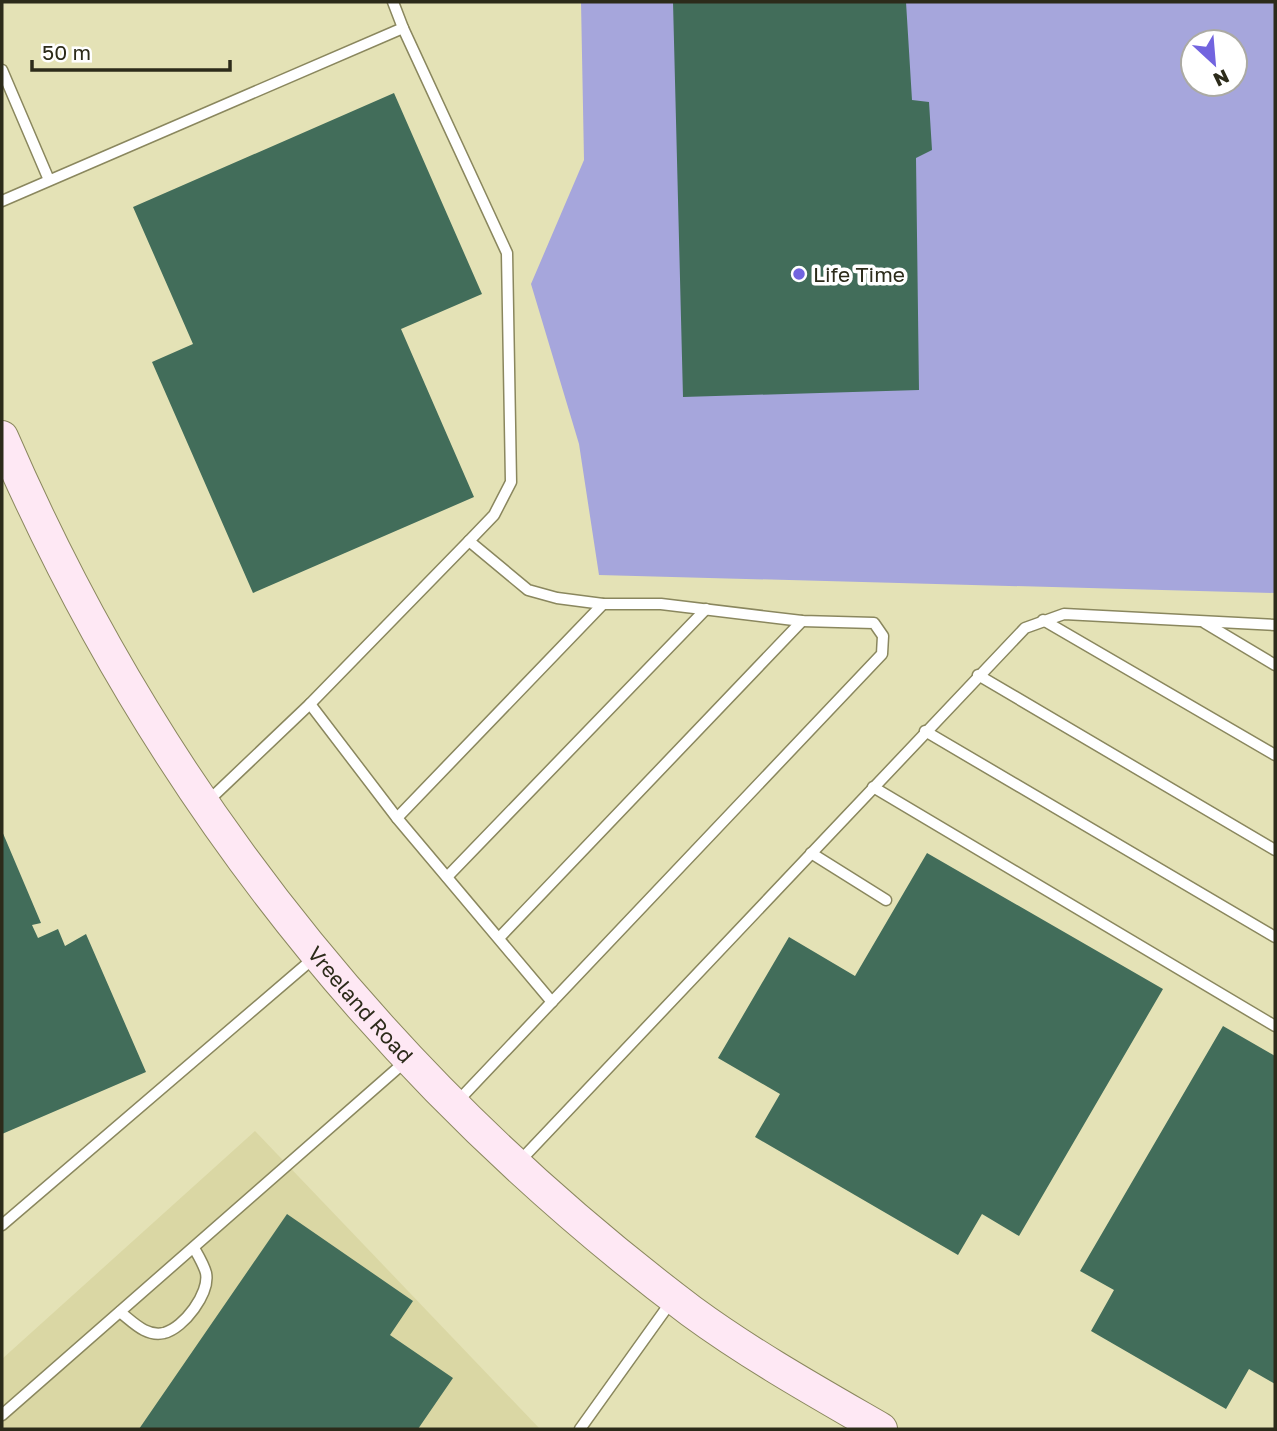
<svg xmlns="http://www.w3.org/2000/svg" width="1277" height="1431" viewBox="0 0 1277 1431" font-family="'Golos Text',sans-serif">
<rect width="100%" height="100%" fill="#e4e2b6"/>
<path fill="#dad7a4" d="M255 1131 540 1429H2V1359Z"/>
<path fill="#a6a6dc" fill-rule="evenodd" d="M581 2H1275V593L599 575 579 444 531 284 584 160ZM1193 42H1235V84H1193Z"/>
<g fill="#426d5a">
<path d="M673 2H906L912 100 929 102 932 150 916 158 919 390 683 397Z"/>
<path d="M394 93 482 294 401 329 474 497 253 593 152 362 193 344 133 207Z"/>
<path d="M2 831 41 923 32 925 38 938 58 929 65 946 86 934 146 1072 2 1134Z"/>
<path d="M927 853 1163 989 1019 1236 982 1214 958 1255 755 1137 780 1094 718 1058 789 937 855 976Z"/>
<path d="M1223 1026 1275 1056V1384L1249 1369 1226 1409 1091 1331 1114 1290 1080 1271Z"/>
<path d="M287 1214 413 1301 390 1335 453 1378 418 1429H139Z"/>
</g>
<g fill="none" stroke-linecap="round" stroke-linejoin="round">
<g stroke="#8a875e" stroke-width="13">
<g id="lane">
<path d="M2 70 49 180"/>
<path d="M2 201 403 28 393 2"/>
<path d="M1043 620 1275 755"/>
<path d="M1205 623 1275 665"/>
<path d="M978 675 1275 850"/>
<path d="M310 704 397 818 552 1002"/>
<path d="M925 731 1275 937"/>
<path d="M873 787 1275 1026"/>
<path d="M206 803 310 704 469 541 494 515 511 482 507 253 403 28"/>
<path d="M397 818 603 604"/>
<path d="M811 853 886 900"/>
<path d="M447 877 706 609"/>
<path d="M499 938 802 621"/>
<path d="M456 1103 882 654 883 636 874 623 802 621 661 604H603L557 598 528 590 469 541"/>
<path d="M518 1163 1025 628 1064 614 1275 625"/>
<path d="M2 1225 315 957"/>
<path d="M120 1312C133 1322 146 1337 164 1333 184 1328 210 1293 206 1273 204 1265 198 1255 194 1248"/>
<path d="M2 1415 407 1060"/>
<path d="M580 1429 673 1299"/>
</g>
</g>
<g stroke="#8a875e" stroke-width="34">
<g id="secondary">
<path id="s1" d="M2 437C154 789 385 1080 691 1311 751 1355 817 1392 881 1429"/>
</g>
</g>
<use href="#lane" stroke="#fff" stroke-width="10"/>
<use href="#secondary" stroke="#fee8f4" stroke-width="32"/>
</g>
<circle fill="#7264df" stroke="#fff" stroke-width="2.5" cx="799" cy="274" r="7"/>
<g text-anchor="middle" dominant-baseline="central" stroke-width="7" stroke-linejoin="round" paint-order="stroke">
<g font-size="21" fill="#2c2b1a" stroke="#fff" text-anchor="start">
<text x="813" y="274">Life Time</text>
</g>
<g font-size="21" fill="#2c2b1a" stroke="#fff">
<text stroke="none"><textPath href="#s1" startOffset="674">Vreeland Road</textPath></text>
</g>
</g>
<rect width="1277" height="1431" fill="none" stroke="#2c2b1a" stroke-width="7"/>
<g transform="translate(1214 63) rotate(154)"><circle r="33" fill="#ffffff" stroke="#abaaa3" stroke-width="2"/>
<path d="M0-5L12 26L0 18L-12 26Z" fill="#7264df"/>
<text y="-10" font-size="19" font-weight="bold" text-anchor="middle" fill="#2c2b1a">N</text>
</g>
<path d="M32 60v10h198v-10" fill="none" stroke="#2c2b1a" stroke-width="3.5"/>
<text x="42" y="60" font-size="21" fill="#2c2b1a" stroke="#ffffff" stroke-width="5" paint-order="stroke">50 m</text>
</svg>
